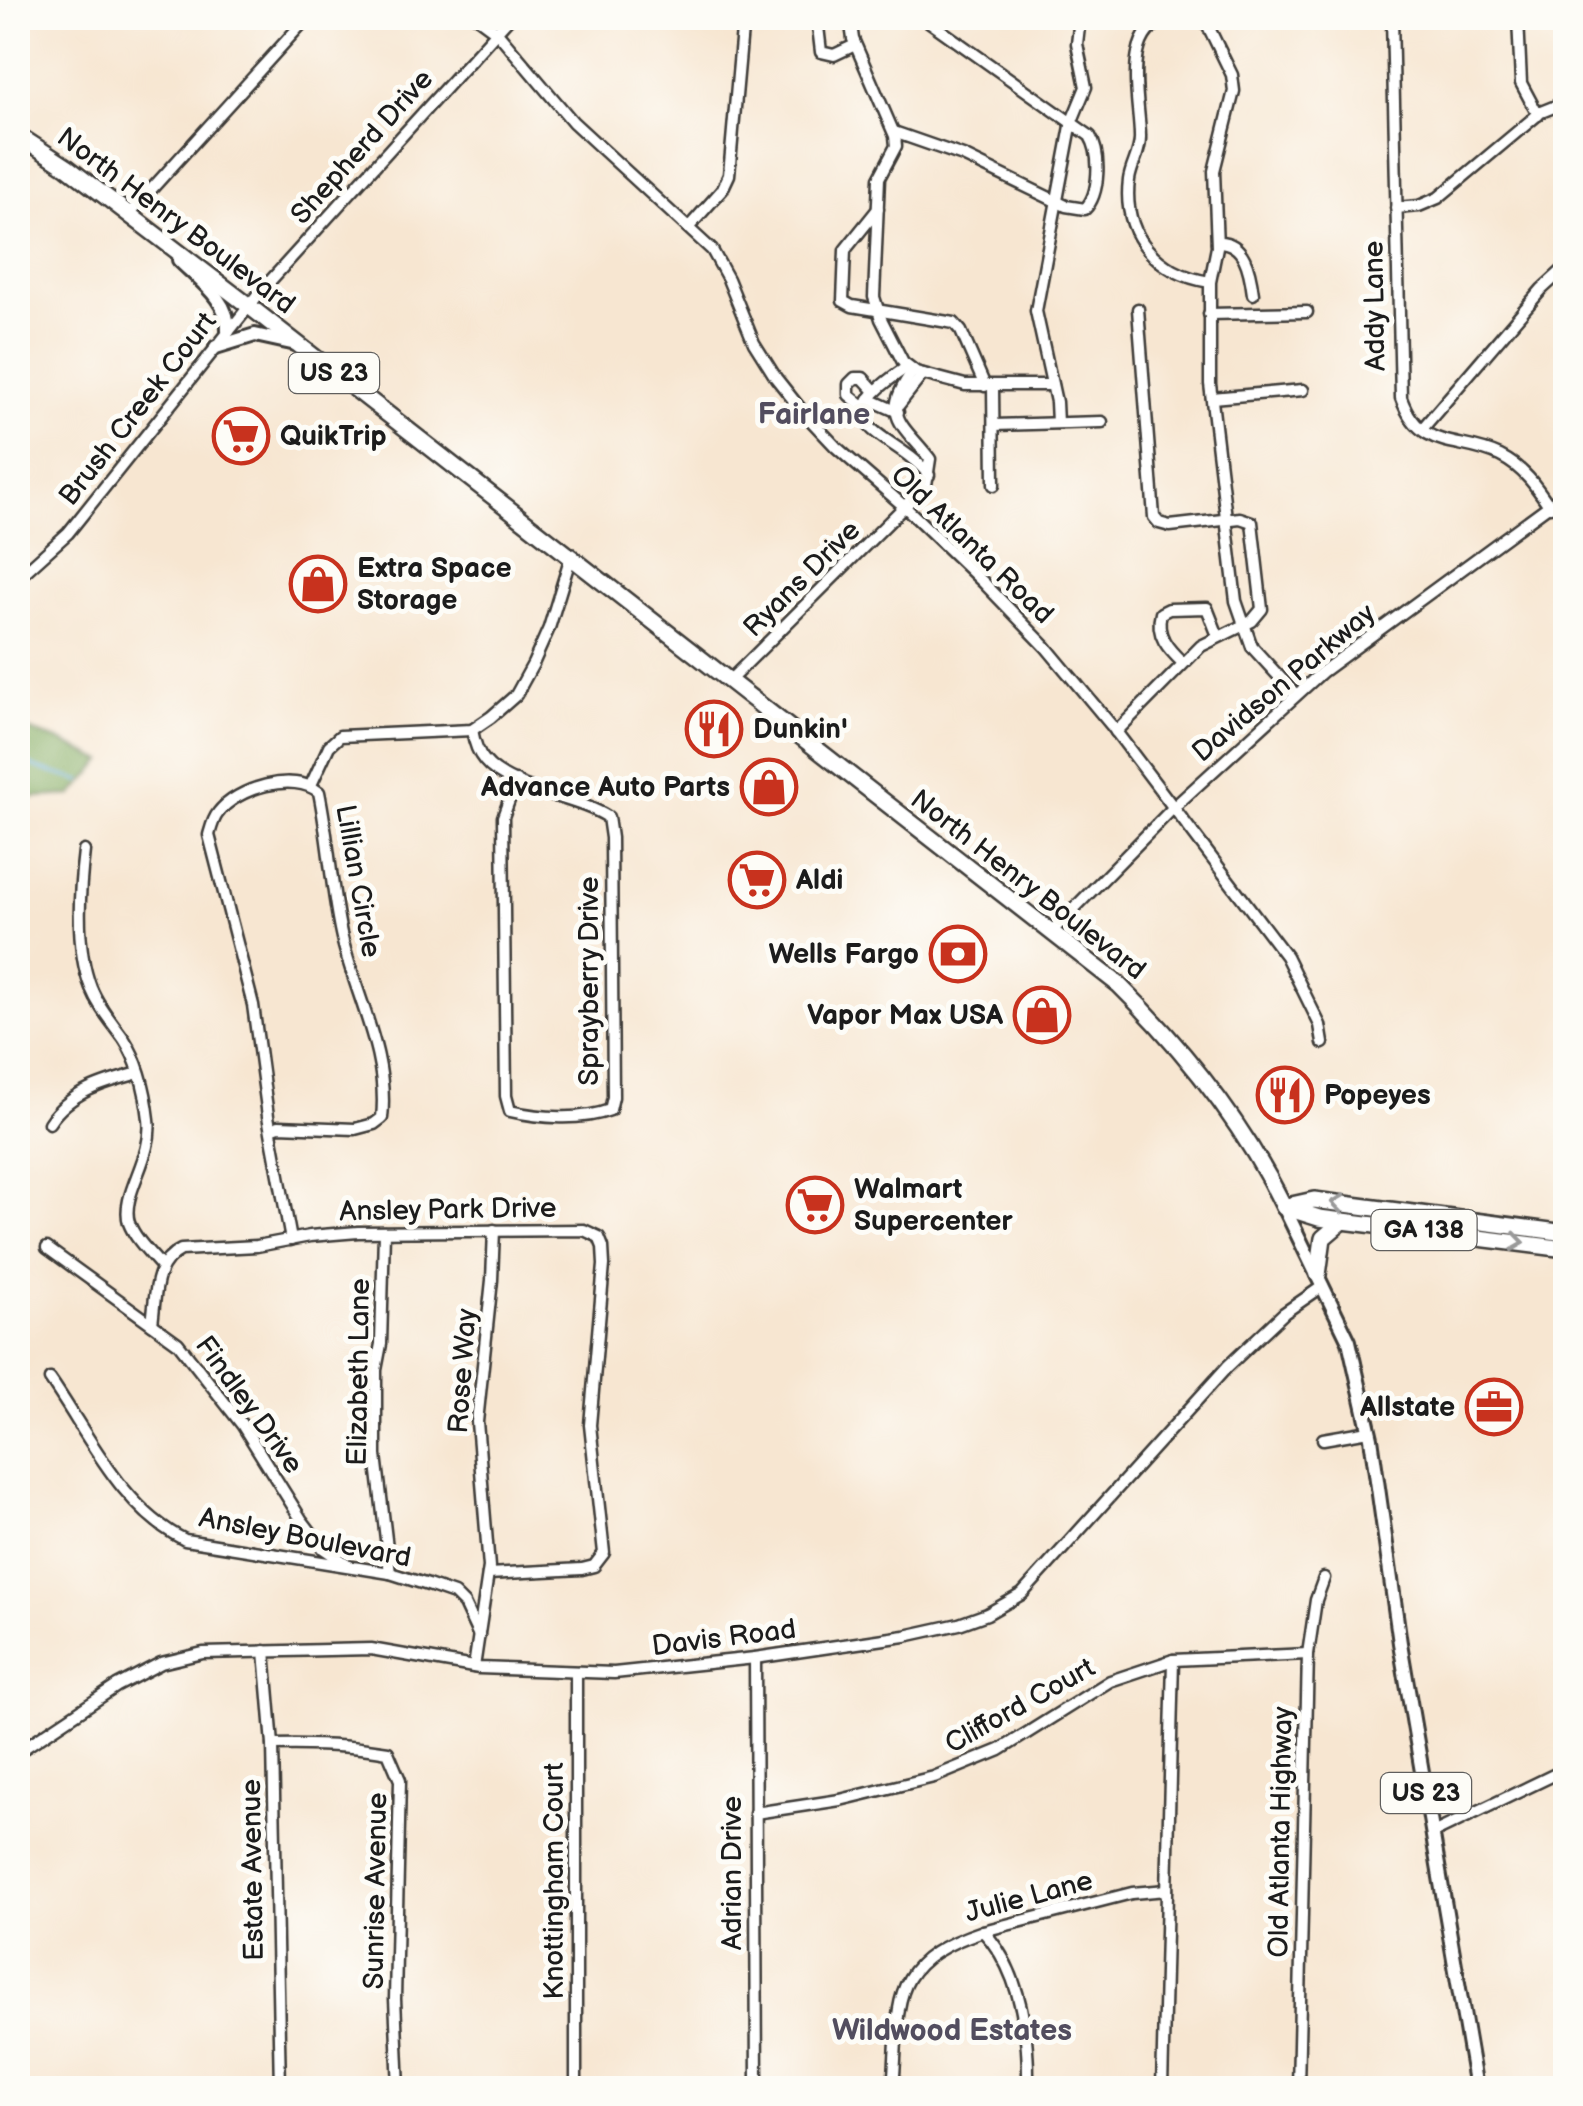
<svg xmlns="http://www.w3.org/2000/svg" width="1583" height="2106" viewBox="0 0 1583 2106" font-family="'Balsamiq Sans',sans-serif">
<rect width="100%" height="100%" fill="#fdfcf7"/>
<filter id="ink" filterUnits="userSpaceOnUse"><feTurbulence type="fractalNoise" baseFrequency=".01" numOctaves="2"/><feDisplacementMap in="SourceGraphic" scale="20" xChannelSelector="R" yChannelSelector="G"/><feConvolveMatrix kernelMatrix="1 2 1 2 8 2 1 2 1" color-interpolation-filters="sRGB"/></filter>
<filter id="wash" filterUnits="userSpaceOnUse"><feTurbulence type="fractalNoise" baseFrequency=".0048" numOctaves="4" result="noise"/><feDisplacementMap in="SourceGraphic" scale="40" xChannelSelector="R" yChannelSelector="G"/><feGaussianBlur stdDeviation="2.25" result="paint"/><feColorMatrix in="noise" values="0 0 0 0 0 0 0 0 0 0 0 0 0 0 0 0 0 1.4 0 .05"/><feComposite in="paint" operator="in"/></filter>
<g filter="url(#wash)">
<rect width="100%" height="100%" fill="#f7e6d1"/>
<path fill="#84ac62" stroke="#50643f" stroke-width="2.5" d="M18 727 58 740 103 761 72 795 18 798Z"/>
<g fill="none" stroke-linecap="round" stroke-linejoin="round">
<path stroke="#70b2e5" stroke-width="2.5" d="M18 758 37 768 81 781"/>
</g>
</g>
<g filter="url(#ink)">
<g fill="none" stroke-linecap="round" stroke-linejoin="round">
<g stroke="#3d3a37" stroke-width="15">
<g id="minor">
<path d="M478 18 497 32 573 122 712 250 728 279 754 343 776 378 803 412 836 447 906 508 984 583 1046 647 1111 725 1286 956 1320 1025 1323 1043"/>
<path d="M817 18 821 52 834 55 855 45"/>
<path d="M850 18 853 39 895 136 896 146 879 178 874 297 881 319 903 362 916 372 965 385H1052"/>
<path d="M1392 18 1401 398C1421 453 1459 436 1500 456 1524 468 1536 486 1550 507"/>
<path d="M1518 18 1521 83 1538 115"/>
<path d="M894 132 963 156 1066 206 1085 209C1100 194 1101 154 1090 136L924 18"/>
<path d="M1396 208 1419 206 1438 198 1541 112 1566 102"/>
<path d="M878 209 845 250 843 301 852 306 954 323 961 331 985 386"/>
<path d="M129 214 307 18"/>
<path d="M689 227 722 190 729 175 743 18"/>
<path d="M1217 242C1245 241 1250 271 1253 294"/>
<path d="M1210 282 1217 247 1214 171 1234 91 1232 75 1207 24C1195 18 1182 18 1169 20 1120 28 1140 104 1140 136 1141 152 1131 165 1129 180 1122 236 1158 274 1210 282V384L1236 601 1252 647 1296 695"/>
<path d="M1209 314 1307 312"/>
<path d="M907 367C815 428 893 430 929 475"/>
<path d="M993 386 994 485"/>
<path d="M1212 398 1303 390"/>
<path d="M869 399 898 412"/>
<path d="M898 406 923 374"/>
<path d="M866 409 849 395V384L855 378H863L874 390"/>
<path d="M1057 423 1056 402 1036 311 1072 121 1086 87 1077 44 1080 18"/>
<path d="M994 425 1102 422"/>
<path d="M1422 429 1542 289 1566 267"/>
<path d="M18 578 68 533 262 290 509 18"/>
<path d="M1183 663C1168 649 1155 635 1161 613L1169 609 1207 608 1218 636"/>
<path d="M729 681 926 485 930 459C903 424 879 416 913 371"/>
<path d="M472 730C474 741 477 752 484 760 509 791 573 795 608 817L611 838 613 1097 610 1110C581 1121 540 1118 510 1111L506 1096 503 817 516 781"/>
<path d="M1116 732 1201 646 1252 621 1262 609 1252 522 1240 518 1170 526 1159 523 1154 517 1138 309"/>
<path d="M311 785 329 746 340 736 472 730 491 717 516 695 533 664 549 628 571 556"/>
<path d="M84 851C79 892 75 948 91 988 99 1008 112 1022 124 1039 139 1062 146 1093 149 1119 154 1158 120 1194 129 1223 135 1239 150 1253 161 1266"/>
<path d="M1051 932 1174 807 1322 672 1566 493"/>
<path d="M49 1123C69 1092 105 1082 139 1073"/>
<path d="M271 1129 279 1126 355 1129 374 1124 382 1118C389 1055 356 997 342 938 331 890 329 840 319 792 294 771 236 788 218 813 213 819 211 828 209 835L253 1005 268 1116 291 1240"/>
<path d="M384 1232 381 1344 376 1370V1455L390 1573"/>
<path d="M47 1248 178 1343 243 1426 301 1519 323 1548 348 1565"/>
<path d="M152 1324C156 1295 153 1264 181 1250L257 1246 310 1236 358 1232 584 1230 599 1237 603 1247 604 1265 590 1425 604 1553 594 1566 582 1569 488 1574"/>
<path d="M50 1379C89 1435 122 1509 185 1540L390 1573 428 1585 454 1594 464 1604 479 1636"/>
<path d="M1323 1439 1369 1431"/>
<path d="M265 1651 273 1745 280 2088"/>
<path d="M755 1658 757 2088"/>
<path d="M474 1667 489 1567 477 1422 492 1280 494 1230"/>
<path d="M273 1745C312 1744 349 1745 388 1752L400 1780 395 1999 399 2088"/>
<path d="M18 1752 117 1686 161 1663 203 1653 371 1649 479 1668 614 1673 755 1658 905 1636 959 1624 987 1614 1022 1594 1227 1367 1284 1313 1323 1286"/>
<path d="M755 1813 840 1800 934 1777 1000 1750 1110 1681 1173 1660 1308 1654"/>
<path d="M1433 1833 1566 1769"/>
<path d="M983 1931C1021 1971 1029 2035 1028 2088"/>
<path d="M576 2088V1674"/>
<path d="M893 2088C901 2002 884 1964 983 1931L1132 1893 1167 1890"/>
<path d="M1162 2088 1173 1660"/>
<path d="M1298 2088 1308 1654 1316 1600 1324 1578"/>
</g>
</g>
<g stroke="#3d3a37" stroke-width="18">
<g id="major">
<path d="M179 260C199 280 230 301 228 331"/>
<path d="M216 347 255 335 296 344"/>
<path d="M1284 1207 1349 1341 1371 1438 1400 1643 1476 2088"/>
</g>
</g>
<g stroke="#3d3a37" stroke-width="20">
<g id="highway">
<path d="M18 135 67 167 249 306 1118 984C1184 1049 1243 1123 1284 1207"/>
<path d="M1287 1206 1314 1200 1566 1233"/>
<path d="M1284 1207 1319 1218 1566 1249"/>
<path d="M1318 1275 1323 1238 1343 1221"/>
</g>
</g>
<use href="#minor" stroke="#fff" stroke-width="10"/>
<use href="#major" stroke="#fff" stroke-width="12"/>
<use href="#highway" stroke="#fff" stroke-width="15"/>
</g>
<defs><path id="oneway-chevron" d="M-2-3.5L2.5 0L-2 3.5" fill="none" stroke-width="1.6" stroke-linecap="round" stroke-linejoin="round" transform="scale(2.5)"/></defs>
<g stroke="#999">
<use href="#oneway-chevron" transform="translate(1338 1203) rotate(-172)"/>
<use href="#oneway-chevron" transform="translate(1518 1242) rotate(8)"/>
</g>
</g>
<defs>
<g id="supermarket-ring" transform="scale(2.875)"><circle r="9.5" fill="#fdfcf7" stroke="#c8321e" stroke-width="1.5"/><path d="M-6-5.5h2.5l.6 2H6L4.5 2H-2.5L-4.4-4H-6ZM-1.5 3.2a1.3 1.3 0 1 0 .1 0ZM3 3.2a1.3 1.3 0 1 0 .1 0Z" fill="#c8321e"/></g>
<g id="shop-ring" transform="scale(2.875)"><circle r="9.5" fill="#fdfcf7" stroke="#c8321e" stroke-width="1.5"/><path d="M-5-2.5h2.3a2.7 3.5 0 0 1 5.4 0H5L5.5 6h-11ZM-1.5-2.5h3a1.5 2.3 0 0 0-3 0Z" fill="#c8321e"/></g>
<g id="restaurant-ring" transform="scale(2.875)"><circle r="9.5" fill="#fdfcf7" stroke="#c8321e" stroke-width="1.5"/><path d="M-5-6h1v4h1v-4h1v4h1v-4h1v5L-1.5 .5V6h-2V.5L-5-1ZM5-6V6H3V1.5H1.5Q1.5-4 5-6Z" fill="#c8321e"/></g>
<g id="bank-ring" transform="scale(2.875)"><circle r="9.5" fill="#fdfcf7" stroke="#c8321e" stroke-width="1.5"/><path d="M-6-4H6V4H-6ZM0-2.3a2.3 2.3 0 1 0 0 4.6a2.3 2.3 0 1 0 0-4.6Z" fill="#c8321e"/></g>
<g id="office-ring" transform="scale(2.875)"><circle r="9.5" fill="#fdfcf7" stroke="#c8321e" stroke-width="1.5"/><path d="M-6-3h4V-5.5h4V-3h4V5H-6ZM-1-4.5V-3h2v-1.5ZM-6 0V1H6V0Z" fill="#c8321e"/></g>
</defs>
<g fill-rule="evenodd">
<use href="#supermarket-ring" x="241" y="436"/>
<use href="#shop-ring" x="318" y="584"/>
<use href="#restaurant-ring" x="714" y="729"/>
<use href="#shop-ring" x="769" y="787"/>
<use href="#supermarket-ring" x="757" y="880"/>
<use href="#bank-ring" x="958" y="954"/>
<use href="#shop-ring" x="1042" y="1015"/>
<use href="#restaurant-ring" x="1285" y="1095"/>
<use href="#supermarket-ring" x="815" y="1205"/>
<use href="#office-ring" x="1494" y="1407"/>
</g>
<g text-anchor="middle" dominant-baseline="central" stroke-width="10" stroke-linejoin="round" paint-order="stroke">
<g fill="#fdfcf7" stroke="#605f5e" stroke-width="2.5">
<rect x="289" y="353" width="90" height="40" rx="8"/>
<rect x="1371.5" y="1210" width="105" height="40" rx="8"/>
<rect x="1381" y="1773" width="90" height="40" rx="8"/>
</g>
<g font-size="25" font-weight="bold" fill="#1c1c1c">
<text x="334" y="373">US 23</text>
<text x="1424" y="1230">GA 138</text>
<text x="1426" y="1793">US 23</text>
</g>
<g font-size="28" fill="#1c1c1c" stroke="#fdfcf7">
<text transform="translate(362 147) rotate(-48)">Shepherd Drive</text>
<text transform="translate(176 221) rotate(37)">North Henry Boulevard</text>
<text transform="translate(1375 306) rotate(-91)">Addy Lane</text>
<text transform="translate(138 409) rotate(-52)">Brush Creek Court</text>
<text transform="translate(972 545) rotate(44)">Old Atlanta Road</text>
<text transform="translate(802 579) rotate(-45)">Ryans Drive</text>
<text transform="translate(1284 683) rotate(-40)">Davidson Parkway</text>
<text transform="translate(358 881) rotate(80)">Lillian Circle</text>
<text transform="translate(1028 885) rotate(38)">North Henry Boulevard</text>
<text transform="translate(589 981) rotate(-90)">Sprayberry Drive</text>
<text transform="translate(448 1210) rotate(-1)">Ansley Park Drive</text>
<text transform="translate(463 1371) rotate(-86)">Rose Way</text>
<text transform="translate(359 1372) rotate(-89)">Elizabeth Lane</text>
<text transform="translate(249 1405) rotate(54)">Findley Drive</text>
<text transform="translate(305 1538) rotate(11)">Ansley Boulevard</text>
<text transform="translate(724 1638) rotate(-7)">Davis Road</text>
<text transform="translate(1020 1706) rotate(-29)">Clifford Court</text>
<text transform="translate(1281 1832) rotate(-89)">Old Atlanta Highway</text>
<text transform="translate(253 1870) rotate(-91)">Estate Avenue</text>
<text transform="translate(732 1873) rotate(-90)">Adrian Drive</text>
<text transform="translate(554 1881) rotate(-90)">Knottingham Court</text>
<text transform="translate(376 1891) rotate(-89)">Sunrise Avenue</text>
<text transform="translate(1029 1897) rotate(-15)">Julie Lane</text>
</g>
<g font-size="28" font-weight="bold" fill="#1c1c1c" stroke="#fdfcf7" text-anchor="start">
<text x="280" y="436">QuikTrip</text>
<text x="357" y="568">Extra Space<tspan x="357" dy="32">Storage</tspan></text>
<text x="753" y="729">Dunkin'</text>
<text x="730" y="787" text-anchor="end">Advance Auto Parts</text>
<text x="796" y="880">Aldi</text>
<text x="919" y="954" text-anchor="end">Wells Fargo</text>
<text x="1003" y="1015" text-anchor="end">Vapor Max USA</text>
<text x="1324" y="1095">Popeyes</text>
<text x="854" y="1189">Walmart<tspan x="854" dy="32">Supercenter</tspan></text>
<text x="1455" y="1407" text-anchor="end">Allstate</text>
</g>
<g font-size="30" font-weight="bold" fill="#524d5e" stroke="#fdfcf7">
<text x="814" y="415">Fairlane</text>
<text x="952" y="2031">Wildwood Estates</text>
</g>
</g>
<rect width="1583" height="2106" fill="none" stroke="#fdfcf7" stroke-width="60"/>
</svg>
